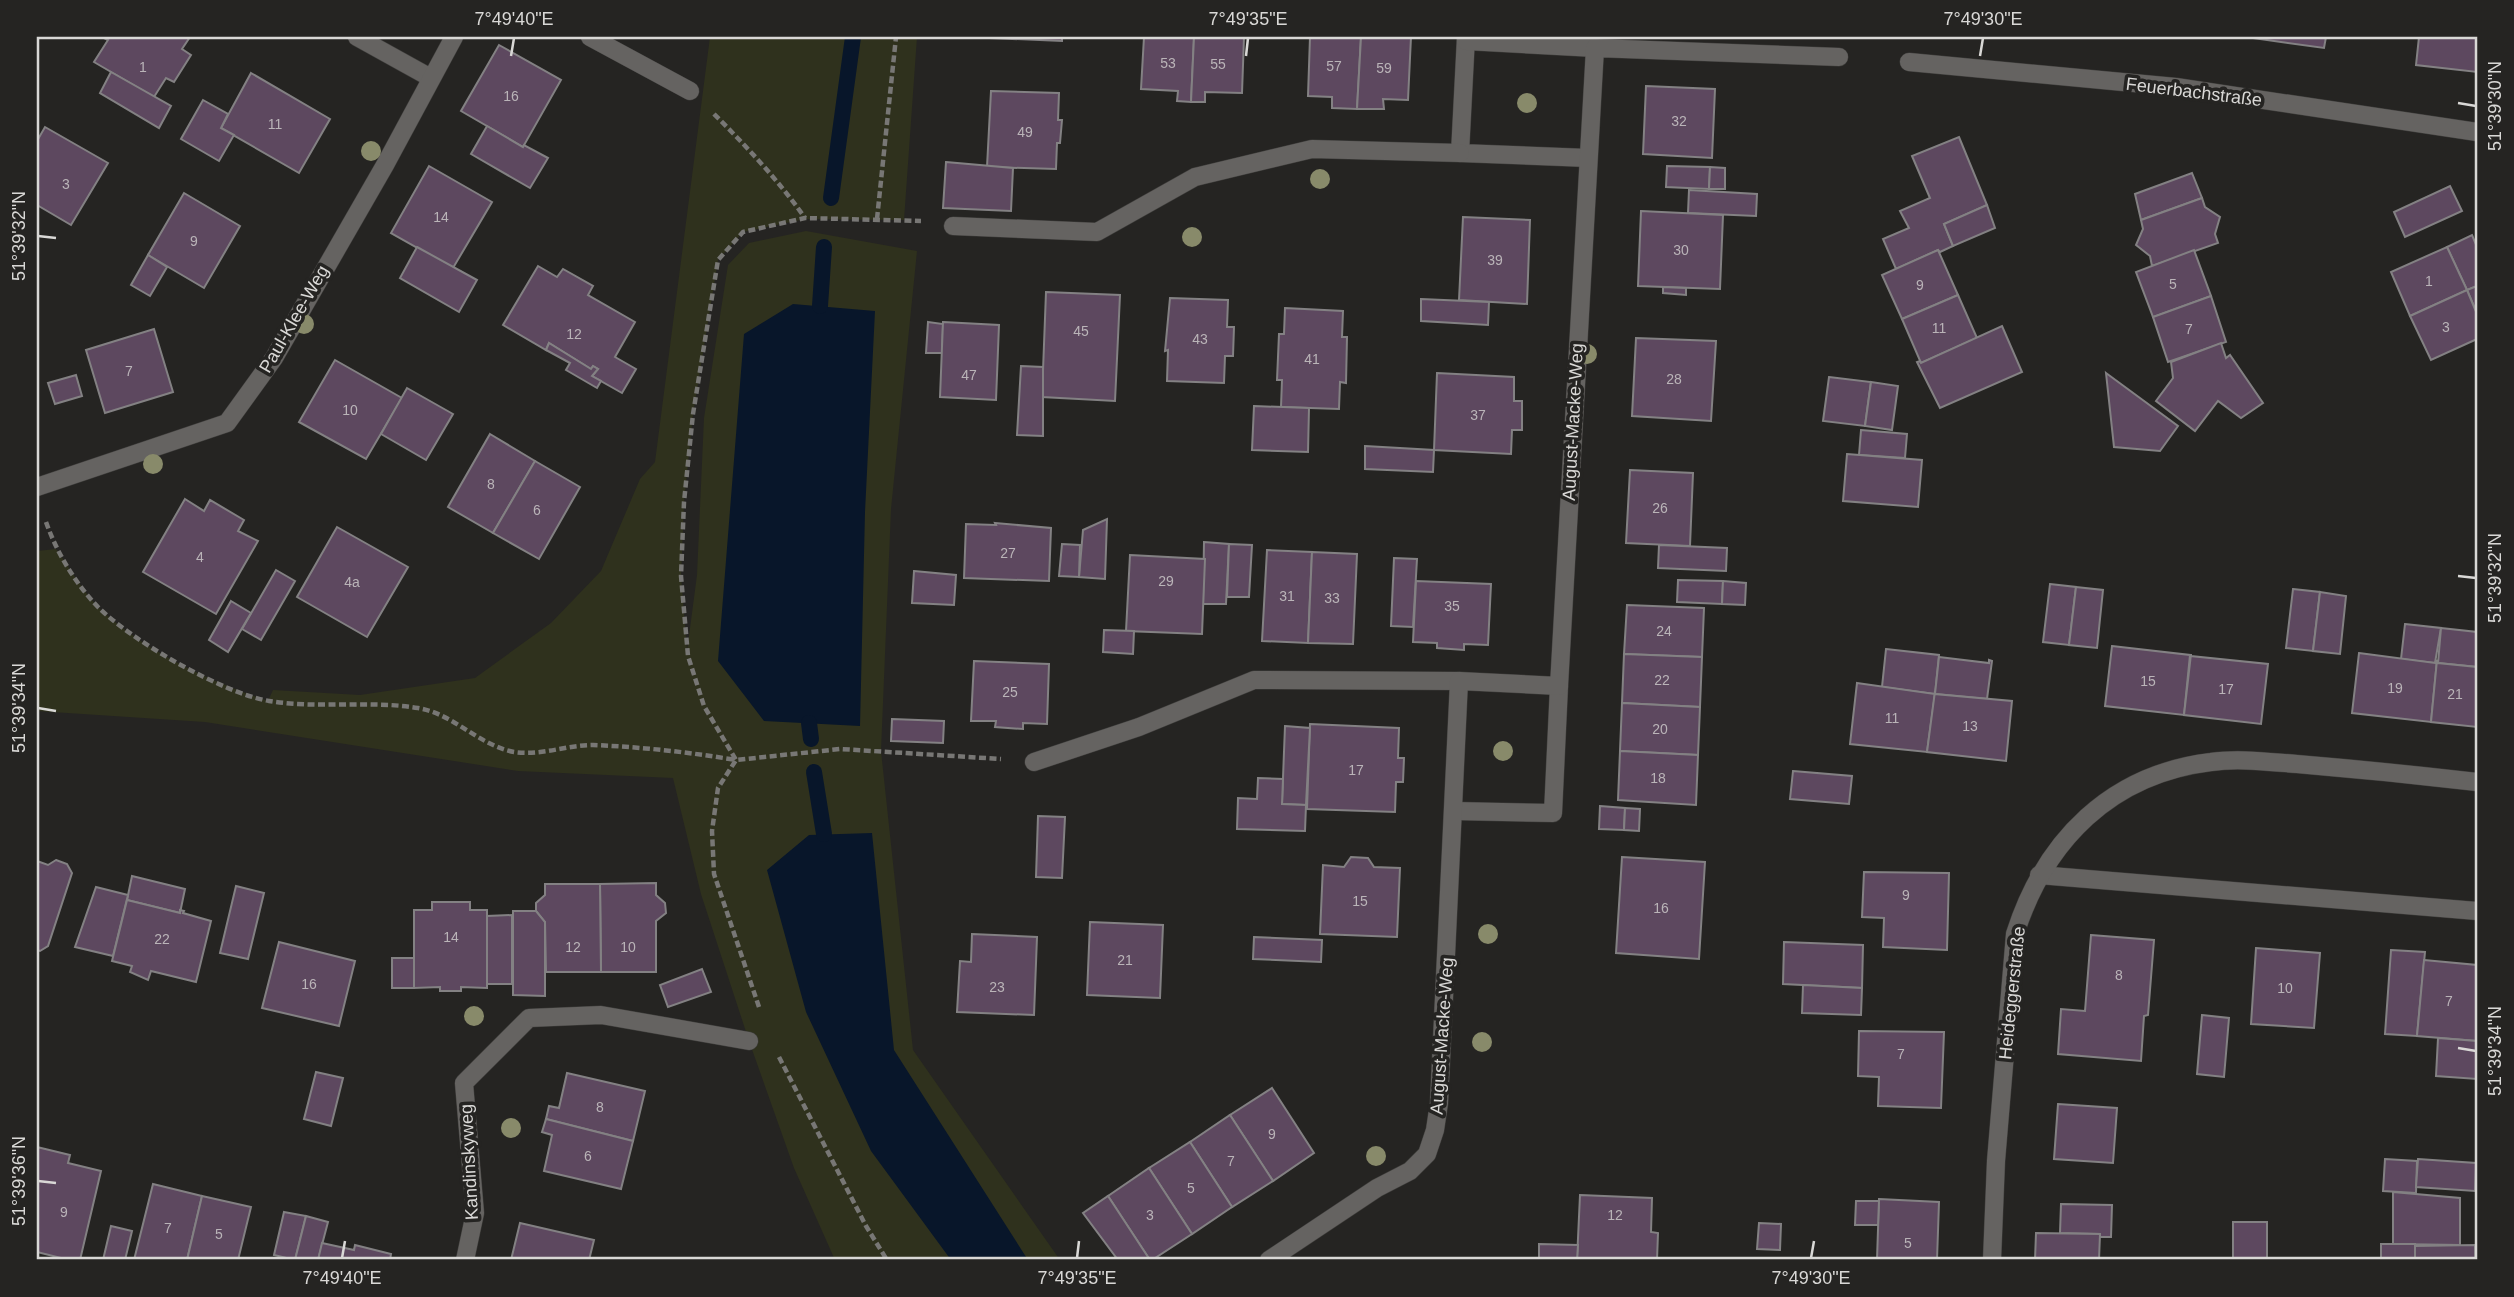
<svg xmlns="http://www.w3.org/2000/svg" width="2514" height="1297" viewBox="0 0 2514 1297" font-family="Arial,sans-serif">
<rect width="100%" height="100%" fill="#252422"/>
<path fill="#2f311d" d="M710 37H917L904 220 805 219 743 232 718 260 693 414 684 502 681 576 687 651 697 575 704 418 728 265 749 243 806 231 917 251 891 509 881 751 913 1050 1060 1260H835L794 1168 749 1041 701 894 673 778 518 771 205 722 37 711V551L56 549C70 568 83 592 100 609 146 652 209 681 268 701L273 690 360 695 475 678 551 623 601 571 640 479 655 462Z"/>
<g fill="#08162a">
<path d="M793 304 875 311 865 512 860 726 764 721 718 661 744 334Z"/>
<path d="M872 833 894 1050 1028 1260H951L871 1151 806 1012 767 870 809 835Z"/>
</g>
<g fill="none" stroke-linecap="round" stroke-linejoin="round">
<g stroke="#08162a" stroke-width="16">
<path d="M831 198 853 37"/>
<path d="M820 306 824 247"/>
<path d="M809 723 811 739"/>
<path d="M814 772 824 834"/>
</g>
</g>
<g fill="#5d485f" stroke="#838183" stroke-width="2">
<path d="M102 37H190L182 49 191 55 174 82 166 78 154 97 94 62 108 40Z"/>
<path d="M990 37H1062V41L990 38Z"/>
<path d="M1144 37H1194L1191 102 1177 101 1178 91 1141 89Z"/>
<path d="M1194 37H1244L1242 93 1205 92V102H1191Z"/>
<path d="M1310 37H1361L1357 109 1332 108V97L1308 96Z"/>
<path d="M1361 37H1411L1408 100 1383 99 1384 109H1357Z"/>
<path d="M2246 37H2326L2324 48Z"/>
<path d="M2419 37H2477V72L2416 65Z"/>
<path d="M499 45 561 80 523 147 461 111Z"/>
<path d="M111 72 171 106 159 128 100 93Z"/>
<path d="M251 73 330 119 299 173 221 128Z"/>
<path d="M1646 86 1715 89 1712 158 1643 154Z"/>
<path d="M991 91 1059 93 1058 120H1062L1060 143H1057L1056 169 987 167Z"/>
<path d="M203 100 228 114 221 128 234 135 219 161 181 139Z"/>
<path d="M487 126 523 147 524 145 548 158 530 188 471 154Z"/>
<path d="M45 127 108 163 71 225 37 205V141Z"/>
<path d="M1959 137 1987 205 1944 224 1953 246 1940 252 1938 250 1896 269 1883 239 1909 228 1900 211 1930 198 1912 156Z"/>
<path d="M946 162 1013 168 1011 211 943 208Z"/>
<path d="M429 166 492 202 453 268 391 233Z"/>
<path d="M1667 166 1710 167 1709 189 1666 187Z"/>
<path d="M1710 167 1725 168V189H1709Z"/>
<path d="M2192 173 2202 198 2141 220 2135 194Z"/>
<path d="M2450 186 2462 211 2405 237 2394 212Z"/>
<path d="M1689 190 1757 194 1756 216 1688 213Z"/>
<path d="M184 193 240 226 204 288 148 255Z"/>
<path d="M2202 198 2205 207 2220 217 2215 234 2218 243 2152 266 2150 256 2136 245 2143 229 2141 220Z"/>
<path d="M1987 205 1995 228 1953 246 1944 224Z"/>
<path d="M1641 211 1723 215 1720 289 1638 286Z"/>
<path d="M1463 217 1530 220 1527 304 1459 300Z"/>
<path d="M2472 235 2477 247V286L2467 290 2447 247Z"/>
<path d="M417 247 477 280 459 312 400 278Z"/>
<path d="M2447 247 2467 290 2410 316 2391 272Z"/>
<path d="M1938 250 1958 295 1902 319 1882 275Z"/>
<path d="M2194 250 2211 296 2153 317 2136 272Z"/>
<path d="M148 255 167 267 150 296 131 285Z"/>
<path d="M538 266 557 277 563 269 593 286 588 295 635 322 615 357 636 369 622 393 592 376 598 369 593 366 591 369 549 343 546 350 503 325Z"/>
<path d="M2477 286V311H2476L2467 290Z"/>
<path d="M1663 287 1686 288V295L1663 293Z"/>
<path d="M2467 290 2477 314V339L2431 360 2410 316Z"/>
<path d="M1046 292 1120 295 1115 401 1042 397Z"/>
<path d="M1958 295 1977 338 1921 363 1902 319Z"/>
<path d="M2211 296 2226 342 2168 362 2153 317Z"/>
<path d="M1170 298 1228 300 1227 327H1234L1233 356H1225L1224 383 1167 381 1168 350 1165 351Z"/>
<path d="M1421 299 1489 302 1488 325 1421 321Z"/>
<path d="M1285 308 1343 311 1342 337H1347L1346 383 1340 382 1339 409 1281 407 1282 380H1277L1279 334H1284Z"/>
<path d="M928 322 943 324 942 353H926Z"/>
<path d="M943 322 999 325 996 400 940 397Z"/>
<path d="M2002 326 2022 372 1940 408 1917 362 1920 361 1921 363Z"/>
<path d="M154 329 173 392 105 413 86 350Z"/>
<path d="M1636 338 1716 341 1711 421 1632 416Z"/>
<path d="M549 343 591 369 593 366 598 369 592 376 601 381 597 388 566 370 570 363 546 350Z"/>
<path d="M2221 343 2226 358 2230 355 2263 403 2241 418 2218 401 2195 431 2156 401 2173 378 2171 362Z"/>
<path d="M335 360 402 398 366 459 299 422Z"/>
<path d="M1021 366 1043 367V436L1017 435Z"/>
<path d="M1437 373 1514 377V401H1522V430H1512L1511 454 1434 450Z"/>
<path d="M2106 373 2178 426 2160 451 2114 447Z"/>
<path d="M76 375 82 396 55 404 48 383Z"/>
<path d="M1829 377 1871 382 1865 426 1823 421Z"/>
<path d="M1871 382 1898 386 1892 430 1865 426Z"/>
<path d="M407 388 453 414 426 460 381 434Z"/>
<path d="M1254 406 1309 408 1308 452 1252 450Z"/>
<path d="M1861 430 1907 434 1905 458 1859 455Z"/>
<path d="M490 434 535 461 493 533 448 507Z"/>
<path d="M1365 446 1434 450 1433 472 1365 469Z"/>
<path d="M1847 454 1922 460 1918 507 1843 501Z"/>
<path d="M535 461 580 487 539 559 493 533Z"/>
<path d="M1630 470 1693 473 1690 546 1626 543Z"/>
<path d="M185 499 204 511 210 500 244 520 238 531 258 541 216 614 143 572Z"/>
<path d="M1107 519 1105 579 1079 577 1083 530Z"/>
<path d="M995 523 1051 528 1049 581 964 578 966 524 996 525Z"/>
<path d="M337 527 408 567 367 637 297 597Z"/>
<path d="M1204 542 1229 544 1226 604H1203Z"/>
<path d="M1062 544 1080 545 1079 577 1059 576Z"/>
<path d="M1229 544 1252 545 1249 597H1227Z"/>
<path d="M1659 545 1727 548 1726 571 1658 568Z"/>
<path d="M1267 550 1312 552 1308 643 1262 641Z"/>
<path d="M1312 552 1357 554 1353 644 1308 643Z"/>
<path d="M1130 555 1205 559 1202 634 1126 631Z"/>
<path d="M1394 558 1417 559 1413 627 1391 626Z"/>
<path d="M276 570 295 581 261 640 242 629Z"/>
<path d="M914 571 956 575 954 605 912 603Z"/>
<path d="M1678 580 1723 581 1722 604 1677 602Z"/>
<path d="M1416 581 1491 584 1488 645 1464 644V650L1437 648V643L1413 642Z"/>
<path d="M1723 581 1746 583 1745 605 1722 604Z"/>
<path d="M2050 584 2076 587 2069 645 2043 642Z"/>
<path d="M2076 587 2103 590 2097 648 2069 645Z"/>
<path d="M2293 589 2320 592 2313 651 2286 648Z"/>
<path d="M2320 592 2346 596 2340 654 2313 651Z"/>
<path d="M231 601 251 613 228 652 209 640Z"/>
<path d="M1627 605 1704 608 1702 657 1624 654Z"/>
<path d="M2405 624 2441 628 2435 663 2401 659Z"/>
<path d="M2441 628 2477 632V667L2438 663Z"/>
<path d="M1104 630 1134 631 1133 654 1103 652Z"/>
<path d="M2112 646 2190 655 2184 715 2105 706Z"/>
<path d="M1886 649 1939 655 1935 694 1882 687Z"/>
<path d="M2359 653 2435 663 2437 660 2431 722 2352 713Z"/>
<path d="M1624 654 1702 657 1700 707 1622 703Z"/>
<path d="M2191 654V656L2268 664 2261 724 2184 715Z"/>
<path d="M1939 657 1989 663V660L1992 661 1987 699 1935 694Z"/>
<path d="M2437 660 2438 663 2477 667V727L2431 722Z"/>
<path d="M974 661 1049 664 1047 724 1023 723V729L995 727 996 721H971Z"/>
<path d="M1857 683 1935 694 1927 752 1850 744Z"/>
<path d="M1935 691V694L2012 701 2006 761 1927 752Z"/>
<path d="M1622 703 1700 707 1698 755 1620 751Z"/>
<path d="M892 719 944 721 943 743 891 741Z"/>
<path d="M1310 724 1399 728 1398 758H1404L1403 782H1396L1395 812 1307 809Z"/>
<path d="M1285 726 1310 728 1306 805 1282 804Z"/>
<path d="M1620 751 1698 755 1696 805 1618 800Z"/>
<path d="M1793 771 1852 776 1849 804 1790 799Z"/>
<path d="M1258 778 1283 779 1282 804 1306 805 1305 831 1237 829 1238 798 1257 799Z"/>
<path d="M1600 806 1625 808 1624 830 1599 829Z"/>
<path d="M1625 808 1640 809 1639 831 1624 830Z"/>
<path d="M1038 816 1065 817 1062 878 1036 877Z"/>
<path d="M1351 857 1368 858 1374 867 1400 868 1397 937 1320 934 1323 865 1344 867Z"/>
<path d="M1622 857 1705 862 1699 959 1616 953Z"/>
<path d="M56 860 67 864 72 873 48 946 40 951 37 950V861L48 865Z"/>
<path d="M1864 872 1949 873 1947 950 1883 947 1884 918 1862 917Z"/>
<path d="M132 876 185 889 180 913 127 900Z"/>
<path d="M656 883V895L665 903 666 913 656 921V972H601L600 884Z"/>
<path d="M545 884H600L601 972H546L545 922 536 911V903L545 895Z"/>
<path d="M236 886 264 893 248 959 220 953Z"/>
<path d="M96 887 128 895 113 956 75 947Z"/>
<path d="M127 900 180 913V910L184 911 183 913 211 921 196 982 151 971 148 980 130 972 132 966 112 961Z"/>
<path d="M432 902H470V910H487V988L461 987V991H440V987L414 988V910H432Z"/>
<path d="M513 911H536L545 922V996L513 995Z"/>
<path d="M512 915V984H487V916Z"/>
<path d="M1090 922 1163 925 1160 998 1087 995Z"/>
<path d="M972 934 1037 937 1034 1015 957 1012 960 961 971 962Z"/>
<path d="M2091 935 2154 940 2148 1015 2144 1016 2141 1061 2058 1054 2061 1009 2085 1011Z"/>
<path d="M1254 937 1322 940 1321 962 1253 959Z"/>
<path d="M279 942 355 961 339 1026 262 1008Z"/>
<path d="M1784 942 1863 945 1862 988 1783 984Z"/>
<path d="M2256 948 2320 953 2314 1028 2251 1024Z"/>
<path d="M2391 950 2425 952 2417 1036 2385 1034Z"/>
<rect x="392" y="958" width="22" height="30"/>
<path d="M2424 960 2477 965V1041L2417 1036Z"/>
<path d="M702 969 711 992 668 1007 660 985Z"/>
<path d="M1803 985 1862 988 1861 1015 1802 1013Z"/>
<path d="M2202 1015 2229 1018 2224 1077 2197 1074Z"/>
<path d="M1859 1031 1944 1032 1941 1108 1878 1106 1879 1077 1858 1076Z"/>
<path d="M2438 1038 2477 1041V1079L2436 1076Z"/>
<path d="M316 1072 343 1078 331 1126 304 1119Z"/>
<path d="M567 1073 645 1091 633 1141 546 1119 549 1106 559 1108Z"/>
<path d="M1272 1088 1314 1153 1273 1181 1230 1115Z"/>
<path d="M2058 1104 2117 1108 2113 1163 2054 1159Z"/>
<path d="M1230 1115 1273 1181 1232 1207 1190 1142Z"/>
<path d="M546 1119 633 1141 621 1189 544 1171 552 1135 542 1132Z"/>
<path d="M1190 1142 1232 1207 1192 1234 1149 1168Z"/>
<path d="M37 1147 70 1155 68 1163 101 1171 80 1260H69L37 1252Z"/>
<path d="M2385 1159 2417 1161 2416 1193 2383 1191Z"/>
<path d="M2418 1159 2476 1163 2475 1191 2416 1187Z"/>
<path d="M1149 1168 1192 1234 1152 1260 1148 1257 1108 1196Z"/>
<path d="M153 1184 202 1196 187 1260H134Z"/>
<path d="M2393 1192 2460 1198V1245L2393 1244Z"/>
<path d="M1580 1195 1652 1198 1651 1232 1658 1233 1657 1260H1577Z"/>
<path d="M202 1196 251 1207 238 1260H187Z"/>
<path d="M1108 1196 1148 1257 1144 1260H1118L1083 1213Z"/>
<path d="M1879 1199 1939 1202 1937 1260H1877Z"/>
<path d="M1856 1201H1879L1878 1225H1855Z"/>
<path d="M2061 1204 2112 1205 2111 1237H2100V1234L2060 1233Z"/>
<path d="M284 1212 306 1216 295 1260 274 1255Z"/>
<path d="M306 1216 328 1222 318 1260H295Z"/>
<rect x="2233" y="1222" width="34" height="38"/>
<path d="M520 1223 594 1240 589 1260H511Z"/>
<path d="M1759 1223 1781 1224 1780 1250 1757 1249Z"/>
<path d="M111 1226 132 1231 125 1260H103Z"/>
<path d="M2036 1233 2100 1234 2099 1260H2035Z"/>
<path d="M322 1243 354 1250 355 1245 391 1254 390 1260H392H318Z"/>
<path d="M1539 1244 1578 1245 1577 1260H1539Z"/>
<rect x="2381" y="1244" width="34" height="16"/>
<path d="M2475 1245V1260H2415V1246Z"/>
</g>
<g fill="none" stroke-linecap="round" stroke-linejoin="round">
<g stroke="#3f3e3c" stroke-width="19">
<g id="minor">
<path d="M357 37 431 78"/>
<path d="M590 37 690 91"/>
<path d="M1466 37 1460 153 1588 158"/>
<path d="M1466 41 1595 48"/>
<path d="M1909 62 2176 87 2477 132"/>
<path d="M953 226 1097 232 1195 177 1312 149 1460 153"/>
<path d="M37 487 227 423 274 358 385 165 454 37"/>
<path d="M1034 762 1139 727 1254 680 1459 681"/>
<path d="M1454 811 1553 813 1559 686"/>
<path d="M2039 875 2477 911"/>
<path d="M465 1260 475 1213 464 1083 529 1018 601 1015 749 1041"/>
<path d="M1269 1260 1377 1188 1410 1171 1427 1154 1435 1130 1439 1103 1459 681 1559 686 1595 48 1839 57"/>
<path d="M1992 1260 1996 1161 2015 934C2045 840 2111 774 2211 762 2239 758 2269 762 2297 764 2357 769 2417 775 2477 782"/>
</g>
</g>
<g stroke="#787775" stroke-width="4.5" stroke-dasharray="7 3.5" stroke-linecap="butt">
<path d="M714 114C747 147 779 181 805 218"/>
<path d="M877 219 896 37"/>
<path d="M46 522C57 553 75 583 98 607 132 641 222 693 269 701 318 709 370 700 418 708 454 714 478 745 514 752 541 756 567 745 593 745 641 747 688 752 736 760L704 706 688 656 681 576 684 502 693 414 718 260 743 232 805 218 921 221"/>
<path d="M759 1007 714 874 712 831 718 788 736 760 840 749 1001 759"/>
<path d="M779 1057 866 1226 887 1260"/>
</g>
<use href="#minor" stroke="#656361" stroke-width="18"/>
</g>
<g fill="#888a6a">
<circle cx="1527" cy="103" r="10"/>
<circle cx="371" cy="151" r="10"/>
<circle cx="1320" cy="179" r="10"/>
<circle cx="1192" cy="237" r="10"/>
<circle cx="304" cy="324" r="10"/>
<circle cx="1587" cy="354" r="10"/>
<circle cx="153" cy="464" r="10"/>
<circle cx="1503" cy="751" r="10"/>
<circle cx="1488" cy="934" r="10"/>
<circle cx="474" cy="1016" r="10"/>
<circle cx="1482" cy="1042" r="10"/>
<circle cx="511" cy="1128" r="10"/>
<circle cx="1376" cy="1156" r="10"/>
</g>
<path fill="none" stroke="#d9d8d6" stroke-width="2.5" d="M511 56 514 38M1246 56 1248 38M1980 56 1983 38M2458 103 2476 106M38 236 56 238M2458 576 2476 578M38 708 56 711M2458 1048 2476 1051M38 1181 56 1183M342 1258 345 1241M1077 1258 1079 1241M1811 1258 1814 1241"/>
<g text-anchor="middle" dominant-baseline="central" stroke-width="7" stroke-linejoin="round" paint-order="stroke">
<g font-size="14" fill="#bab4b8">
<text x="1168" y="63">53</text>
<text x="1218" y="64">55</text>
<text x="1334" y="66">57</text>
<text x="143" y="67">1</text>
<text x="1384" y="68">59</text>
<text x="511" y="96">16</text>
<text x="1679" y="121">32</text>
<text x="275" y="124">11</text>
<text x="1025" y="132">49</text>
<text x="66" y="184">3</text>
<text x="441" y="217">14</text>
<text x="194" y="241">9</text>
<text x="1681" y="250">30</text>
<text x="1495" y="260">39</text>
<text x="2429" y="281">1</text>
<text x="2173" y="284">5</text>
<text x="1920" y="285">9</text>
<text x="2446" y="327">3</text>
<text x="1939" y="328">11</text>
<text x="2189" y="329">7</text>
<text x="1081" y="331">45</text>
<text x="574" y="334">12</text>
<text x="1200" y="339">43</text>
<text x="1312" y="359">41</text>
<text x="129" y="371">7</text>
<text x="969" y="375">47</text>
<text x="1674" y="379">28</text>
<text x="350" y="410">10</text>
<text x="1478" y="415">37</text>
<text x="491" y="484">8</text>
<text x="1660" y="508">26</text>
<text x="537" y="510">6</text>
<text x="1008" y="553">27</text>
<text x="200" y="557">4</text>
<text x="1166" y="581">29</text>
<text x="352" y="582">4a</text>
<text x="1287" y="596">31</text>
<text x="1332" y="598">33</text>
<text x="1452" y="606">35</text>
<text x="1664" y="631">24</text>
<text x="1662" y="680">22</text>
<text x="2148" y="681">15</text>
<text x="2395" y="688">19</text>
<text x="2226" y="689">17</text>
<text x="1010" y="692">25</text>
<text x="2455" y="694">21</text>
<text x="1892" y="718">11</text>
<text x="1970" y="726">13</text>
<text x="1660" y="729">20</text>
<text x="1356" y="770">17</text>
<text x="1658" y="778">18</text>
<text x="1906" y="895">9</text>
<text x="1360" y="901">15</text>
<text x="1661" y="908">16</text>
<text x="451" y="937">14</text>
<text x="162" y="939">22</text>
<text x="573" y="947">12</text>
<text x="628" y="947">10</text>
<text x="1125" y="960">21</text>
<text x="2119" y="975">8</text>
<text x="309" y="984">16</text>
<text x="997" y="987">23</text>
<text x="2285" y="988">10</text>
<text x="2449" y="1001">7</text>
<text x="1901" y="1054">7</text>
<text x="600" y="1107">8</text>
<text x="1272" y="1134">9</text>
<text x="588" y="1156">6</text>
<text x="1231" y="1161">7</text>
<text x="1191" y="1188">5</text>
<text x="64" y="1212">9</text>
<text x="1150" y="1215">3</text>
<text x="1615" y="1215">12</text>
<text x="168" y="1228">7</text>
<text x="219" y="1234">5</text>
<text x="1908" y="1243">5</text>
</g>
<g font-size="18" fill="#d9d8d6" stroke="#252422">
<text transform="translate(2194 92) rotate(7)">Feuerbachstraße</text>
<text transform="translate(294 319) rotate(-60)">Paul-Klee-Weg</text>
<text transform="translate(1573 422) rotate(-87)">August-Macke-Weg</text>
<text transform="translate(2012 993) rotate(-84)">Heideggerstraße</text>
<text transform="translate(1442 1036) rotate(-86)">August-Macke-Weg</text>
<text transform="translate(469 1162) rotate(-93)">Kandinskyweg</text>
</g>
</g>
<rect width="2514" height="1297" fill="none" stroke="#252422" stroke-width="77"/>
<rect x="38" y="38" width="2438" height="1220" fill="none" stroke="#d9d8d6" stroke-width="2.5"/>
<g font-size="18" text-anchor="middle" fill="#d9d8d6">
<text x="514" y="25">7°49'40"E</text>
<text x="1248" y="25">7°49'35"E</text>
<text x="1983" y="25">7°49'30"E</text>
<text transform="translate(2495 106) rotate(-90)" y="6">51°39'30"N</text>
<text transform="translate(19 236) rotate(-90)" y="6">51°39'32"N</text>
<text transform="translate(2495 578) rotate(-90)" y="6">51°39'32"N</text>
<text transform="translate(19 708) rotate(-90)" y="6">51°39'34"N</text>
<text transform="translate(2495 1051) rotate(-90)" y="6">51°39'34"N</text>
<text transform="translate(19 1181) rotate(-90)" y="6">51°39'36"N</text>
<text x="342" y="1284">7°49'40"E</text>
<text x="1077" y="1284">7°49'35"E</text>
<text x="1811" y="1284">7°49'30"E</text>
</g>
</svg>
